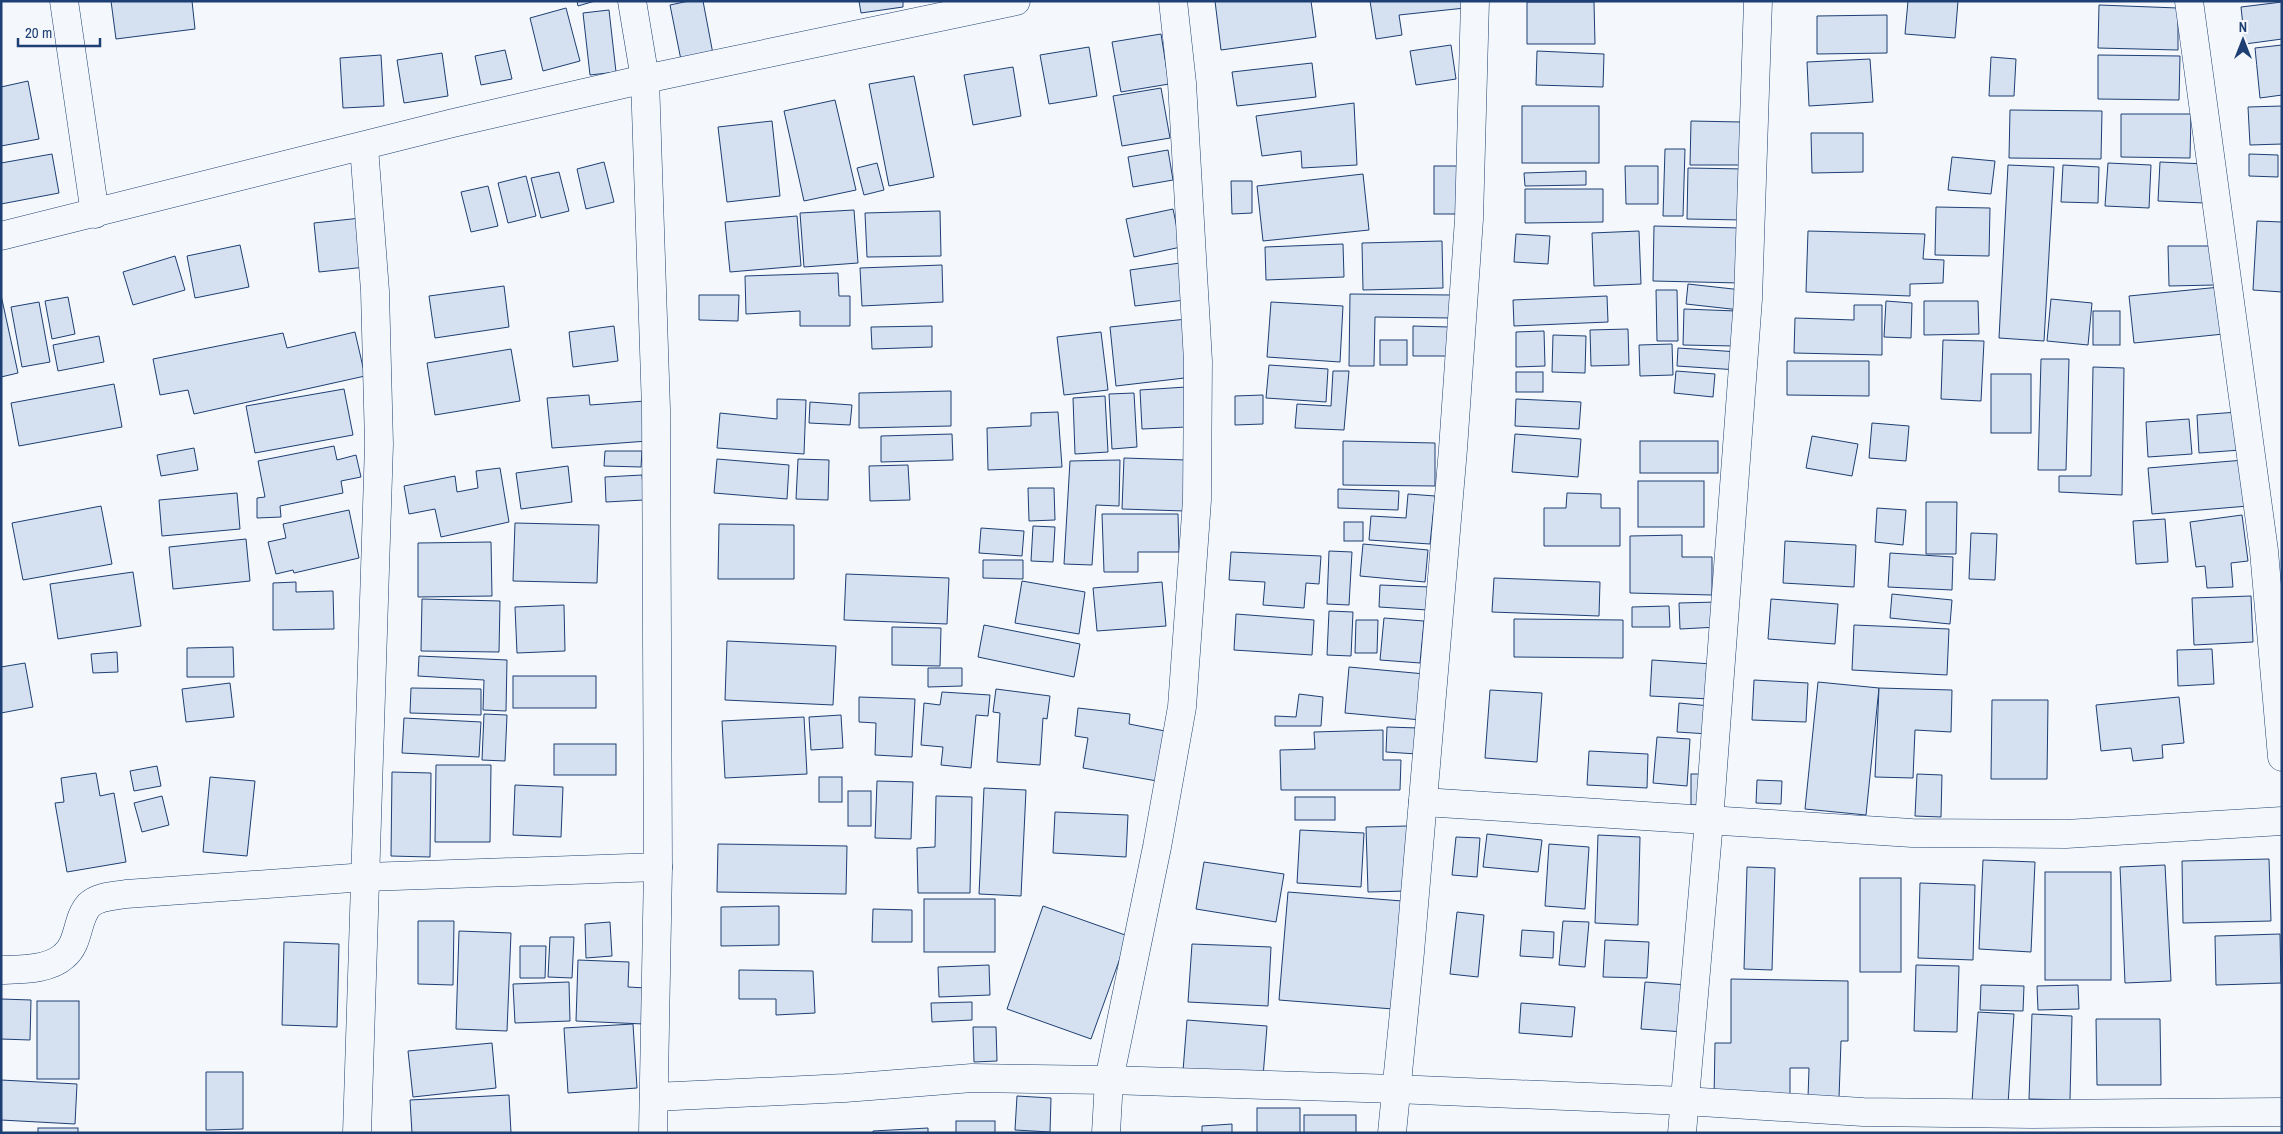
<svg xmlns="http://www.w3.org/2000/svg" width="2283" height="1134" viewBox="0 0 2283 1134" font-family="'Archivo Narrow',sans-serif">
<rect width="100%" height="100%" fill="#f4f7fb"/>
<g fill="#d5e0f0" stroke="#1d3f73">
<path d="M111 1H192L195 29 116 39Z"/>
<path d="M577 1H595L578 6Z"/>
<path d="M689 1H703L713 54 681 60 670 5Z"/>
<path d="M859 1H903V7L861 13Z"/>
<path d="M1215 1H1311L1316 37 1221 50Z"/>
<path d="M1370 1H1464L1465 8 1399 15 1402 35 1376 39Z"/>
<path d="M1908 1H1958L1955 38 1905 34Z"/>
<path d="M1527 2H1594L1595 44H1527Z"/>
<path d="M2282 2V39L2245 44 2241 7Z"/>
<path d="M2099 5 2178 8V50L2098 48Z"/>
<path d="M566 8 580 61 543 71 530 18Z"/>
<path d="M609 10 616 72 590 75 583 13Z"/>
<path d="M1887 15V53L1817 54V16Z"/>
<path d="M1161 34 1169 84 1121 92 1112 42Z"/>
<path d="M1451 45 1456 79 1416 85 1410 51Z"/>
<path d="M2282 45V95L2260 98 2255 48Z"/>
<path d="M1089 47 1097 96 1049 104 1040 55Z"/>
<path d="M505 50 512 79 481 85 475 56Z"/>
<path d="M1537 51 1604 54 1603 87 1536 85Z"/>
<path d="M442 53 448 96 404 103 397 60Z"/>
<path d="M381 55 384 106 343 108 340 58Z"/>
<path d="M2098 55 2180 56 2179 100 2098 99Z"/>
<path d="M1991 57 2016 59 2014 96H1989Z"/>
<path d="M1870 59 1873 102 1809 106 1807 62Z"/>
<path d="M1312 63 1316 97 1237 106 1232 72Z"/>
<path d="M1013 67 1021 116 973 125 964 75Z"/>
<path d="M914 76 934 177 889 186 869 84Z"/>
<path d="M28 81 39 139 1 146V87Z"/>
<path d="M1161 88 1170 138 1122 146 1113 96Z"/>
<path d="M835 100 856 190 804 201 784 111Z"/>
<path d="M1354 103 1357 165 1302 168 1301 151 1262 156 1256 116Z"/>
<rect x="1522" y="106" width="77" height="57"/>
<path d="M2282 106V144L2250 145 2248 107Z"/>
<path d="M2010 110 2102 111 2101 159 2009 158Z"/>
<path d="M2121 114H2191L2190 158 2121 157Z"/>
<path d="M772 121 780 196 727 202 718 127Z"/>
<path d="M1691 121 1741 122V165H1690Z"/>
<path d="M1811 133H1863V172L1812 173Z"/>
<path d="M1665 149H1685L1683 216H1663Z"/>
<path d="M1168 150 1173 180 1133 187 1128 157Z"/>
<path d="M52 154 59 193 1 204V163Z"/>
<path d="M2249 154 2278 155V177L2249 176Z"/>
<path d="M1952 157 1995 161 1991 194 1948 190Z"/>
<path d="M604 162 614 202 586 209 577 169Z"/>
<path d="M2160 162 2206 164 2204 203 2158 201Z"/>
<path d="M877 163 884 190 864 195 857 168Z"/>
<path d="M2108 163 2151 165 2149 208 2105 206Z"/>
<path d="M2008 165 2054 167 2044 341 1999 338Z"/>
<path d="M2063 165 2099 167 2098 203 2061 202Z"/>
<rect x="1434" y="166" width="30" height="48"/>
<path d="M1625 166H1658V204H1626Z"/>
<path d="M1688 168 1745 169 1744 220 1687 219Z"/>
<path d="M1586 171V185L1525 186 1524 173Z"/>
<path d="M559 172 569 211 541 218 531 178Z"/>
<path d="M1363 174 1369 230 1263 241 1257 186Z"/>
<path d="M526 176 536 216 508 223 498 183Z"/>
<path d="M1231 181H1252V213L1232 214Z"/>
<path d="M488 186 498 226 471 232 461 192Z"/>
<path d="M1525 189H1603V222L1525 223Z"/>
<path d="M1936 207 1990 208 1989 256 1935 255Z"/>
<path d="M1173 209 1181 247 1134 257 1126 219Z"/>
<path d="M854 210 858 263 804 267 800 213Z"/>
<path d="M940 211 941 256 867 257 865 213Z"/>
<path d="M797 216 801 266 730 272 725 222Z"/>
<path d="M361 218 366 267 319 272 314 223Z"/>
<path d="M2257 221 2282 222V292L2253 290Z"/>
<path d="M1654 226 1741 228 1740 283 1653 281Z"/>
<path d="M1639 231 1641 284 1594 286 1592 233Z"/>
<path d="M1808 231 1925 234 1923 259 1944 260 1943 283 1910 284V296L1806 292Z"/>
<path d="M1516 234 1550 236 1548 264 1514 262Z"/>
<path d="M1442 241 1443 288 1363 290 1362 243Z"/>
<path d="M1343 244 1344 277 1266 280 1265 247Z"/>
<path d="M240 245 249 287 195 298 187 256Z"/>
<path d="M2168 246H2215V285L2169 286Z"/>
<path d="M175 256 185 290 133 305 123 272Z"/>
<path d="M1180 263 1185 300 1135 306 1130 270Z"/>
<path d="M942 265 943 302 862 306 860 268Z"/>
<path d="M838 273 839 296H850V326H800V311L746 314 745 276Z"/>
<path d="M1688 284 1742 290 1740 310 1686 304Z"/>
<path d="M504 286 509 327 435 338 429 296Z"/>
<path d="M2220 287 2224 334 2134 343 2129 296Z"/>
<path d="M1656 290H1677L1678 341H1657Z"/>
<path d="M1350 294 1451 295V318L1375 317 1374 366H1349Z"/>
<path d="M1 295 18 373 1 377Z"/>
<path d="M699 295H739L738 321 699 320Z"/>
<path d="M1607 296 1608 322 1514 326 1513 300Z"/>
<path d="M68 297 75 334 52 339 45 301Z"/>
<path d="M2051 299 2092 303 2088 345 2047 341Z"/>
<path d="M1886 301 1912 303 1911 338 1884 337Z"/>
<path d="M1924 301H1978L1979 334 1924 335Z"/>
<path d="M39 302 50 362 22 367 11 307Z"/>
<path d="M1271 302 1343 306 1340 362 1267 357Z"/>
<path d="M1854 305H1882V355L1794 353 1795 318 1854 320Z"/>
<path d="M1684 309 1736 311 1735 346 1683 345Z"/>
<rect x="2093" y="311" width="27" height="34"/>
<path d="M1187 319 1193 377 1116 386 1110 327Z"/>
<path d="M614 326 618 361 573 367 569 332Z"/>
<path d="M932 326V347L872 349 871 327Z"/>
<path d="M1413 326 1449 327V356H1413Z"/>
<path d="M1628 329 1629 365 1591 366 1590 330Z"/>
<path d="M1544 331 1545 366 1516 367V332Z"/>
<path d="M355 332 365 376 194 414 188 390 160 395 153 359 283 333 287 348Z"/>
<path d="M1101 332 1108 390 1064 395 1057 337Z"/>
<path d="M1553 335 1586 336 1585 373 1552 372Z"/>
<path d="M99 336 104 362 58 371 53 345Z"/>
<rect x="1380" y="340" width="27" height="25"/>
<path d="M1943 340 1984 341 1981 401 1941 399Z"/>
<path d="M1672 344 1673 375 1640 376 1639 345Z"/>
<path d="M1678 348 1739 352 1738 370 1677 366Z"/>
<path d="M511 349 520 401 435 415 427 363Z"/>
<path d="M2041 359H2069L2066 470H2038Z"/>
<path d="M1787 361H1869V396L1787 395Z"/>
<path d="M1269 365 1328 369 1326 402 1266 398Z"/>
<path d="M2093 367 2124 368 2122 495 2059 492V476H2091Z"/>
<path d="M1333 371H1349L1344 430 1295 428 1297 404 1331 406Z"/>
<path d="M1676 371 1715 374 1713 397 1674 393Z"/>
<rect x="1516" y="372" width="27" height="20"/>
<rect x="1991" y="374" width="40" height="59"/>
<path d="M114 384 122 427 19 446 11 403Z"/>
<path d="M1186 387 1187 427 1142 429 1140 390Z"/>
<path d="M344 389 353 435 255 453 246 406Z"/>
<path d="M951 391V426L859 428V393Z"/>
<path d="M1134 393 1137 447 1112 449 1109 394Z"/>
<path d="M589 395 590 405 645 401 648 441 552 448 547 398Z"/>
<path d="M1263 395V424L1235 425V396Z"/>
<path d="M1105 396 1108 452 1075 454 1073 398Z"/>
<path d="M777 399 806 400 804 454 717 448 720 413 777 419Z"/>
<path d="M1516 399 1581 402 1579 429 1515 426Z"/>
<path d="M810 402 852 405 850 425 809 423Z"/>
<path d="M1058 412 1062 467 988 470 987 428 1031 426V413Z"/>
<path d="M2238 412 2241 450 2199 453 2197 415Z"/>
<path d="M2189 419 2192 454 2148 457 2146 422Z"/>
<path d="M1872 423 1909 426 1906 461 1869 458Z"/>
<path d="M952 434 953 460 881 462V436Z"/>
<path d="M1515 434 1581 439 1578 477 1512 472Z"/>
<path d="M1812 436 1858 444 1852 476 1806 468Z"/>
<path d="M1343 441 1435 443V486L1343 485Z"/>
<rect x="1640" y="441" width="78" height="32"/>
<path d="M334 446 337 460 356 455 361 477 341 481 343 493 280 506 281 517 257 518V498L265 497 258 461Z"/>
<path d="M194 448 198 470 161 476 157 455Z"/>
<path d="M605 451H642L641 467 604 466Z"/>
<path d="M1124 458 1187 460 1185 511 1122 509Z"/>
<path d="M717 459 789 465 787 499 714 493Z"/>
<path d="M798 459 829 460 828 500 796 499Z"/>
<path d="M1120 460 1119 506 1096 505 1092 565 1064 564 1070 461Z"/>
<path d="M2244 460 2248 506 2152 514 2148 468Z"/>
<path d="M908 465 910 500 870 501 869 466Z"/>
<path d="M568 466 572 502 521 509 516 473Z"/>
<path d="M500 468 509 522 441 537 435 509 409 514 404 486 455 476 457 492 478 488 476 471Z"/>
<path d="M642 475 644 500 606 502 605 477Z"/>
<rect x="1638" y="481" width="66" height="46"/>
<path d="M1028 488H1054L1055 520 1029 521Z"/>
<path d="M1338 489 1399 491 1398 510 1338 508Z"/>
<path d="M237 493 240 529 162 536 159 500Z"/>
<path d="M1567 493 1601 494V508H1620V546H1544V508H1566Z"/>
<path d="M1408 494 1435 496 1430 544 1369 540 1371 516 1406 518Z"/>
<path d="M1926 502H1957L1956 554H1926Z"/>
<path d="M101 506 112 564 23 580 12 523Z"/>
<path d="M1877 508 1906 510 1903 545 1875 542Z"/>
<path d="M349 510 359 558 294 573 293 570 276 574 268 542 286 538 283 524Z"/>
<path d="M1102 514H1178L1179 552H1138V572H1104Z"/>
<path d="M2242 515 2248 561 2231 563 2233 587 2207 588 2205 566 2196 567 2190 522Z"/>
<path d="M2165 519 2168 562 2136 564 2133 521Z"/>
<rect x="1344" y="522" width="19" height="19"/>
<path d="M515 523 599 525 597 583 513 581Z"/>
<path d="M719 524 794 525V579H718Z"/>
<path d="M1033 526 1055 527 1053 562 1031 561Z"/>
<path d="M981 528 1024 531 1022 556 979 553Z"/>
<path d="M1971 533 1997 534 1995 580 1969 579Z"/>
<path d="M1682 535V557H1712V595L1630 593V536Z"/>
<path d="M246 539 250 581 173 589 169 547Z"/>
<path d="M1785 541 1856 545 1854 587 1783 583Z"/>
<path d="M491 542 492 596 418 597V543Z"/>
<path d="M1363 544 1428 550 1425 582 1360 576Z"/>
<path d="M1329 551 1352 552 1349 605 1327 604Z"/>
<path d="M1231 552 1321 556 1319 584 1306 583 1304 608 1263 605 1265 582 1229 580Z"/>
<path d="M1890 553 1953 557 1952 590 1888 587Z"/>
<path d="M983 560H1023V579L983 578Z"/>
<path d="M133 572 141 626 58 639 50 584Z"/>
<path d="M846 574 949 578 947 624 844 620Z"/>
<path d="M1494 578 1600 582 1599 616 1492 612Z"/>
<path d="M1022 581 1085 592 1079 634 1015 623Z"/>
<path d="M296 582V592L333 591 334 629 273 630V583Z"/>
<path d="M1162 582 1166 626 1097 631 1093 588Z"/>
<path d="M1380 585 1430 587 1428 610 1379 607Z"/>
<path d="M1892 594 1952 600 1950 624 1890 618Z"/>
<path d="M2251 596 2253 642 2194 645 2192 598Z"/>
<path d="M422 599 500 601 499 652 421 651Z"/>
<path d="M1771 599 1838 604 1835 644 1768 639Z"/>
<path d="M1717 602 1718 627 1680 629 1679 603Z"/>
<path d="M564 605 565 651 517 653 515 607Z"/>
<path d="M1669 606 1670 627H1632V607Z"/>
<path d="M1329 611 1353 612 1351 656 1327 655Z"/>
<path d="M1236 614 1314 620 1312 655 1234 650Z"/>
<path d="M1384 618 1424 621 1420 663 1380 660Z"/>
<path d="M1514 619 1623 620V658L1514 657Z"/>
<path d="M1356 620H1378L1377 653H1355Z"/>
<path d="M984 625 1080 644 1074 677 978 657Z"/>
<path d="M1854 625 1949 629 1947 675 1852 670Z"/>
<path d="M892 627 941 628 940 666 892 665Z"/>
<path d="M727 641 836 646 833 705 725 700Z"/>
<path d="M233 647 234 677H187V648Z"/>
<path d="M2212 649 2214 684 2178 686 2177 650Z"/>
<path d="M117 652 118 672 93 673 91 654Z"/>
<path d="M419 656 507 660 506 711 483 710 484 680 418 676Z"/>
<path d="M1652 660 1712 664 1710 699 1650 696Z"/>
<path d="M25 663 33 707 1 713V667Z"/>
<path d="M1349 667 1425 674 1421 720 1345 713Z"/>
<path d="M928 668H962V686L928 687Z"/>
<rect x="513" y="676" width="83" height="32"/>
<path d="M1754 680 1808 683 1806 722 1752 720Z"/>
<path d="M1818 682 1879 688 1866 815 1805 809Z"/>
<path d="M230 683 234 717 186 722 182 689Z"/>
<path d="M411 688 481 689V715L410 713Z"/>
<path d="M1879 688 1952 690 1951 732 1915 730 1913 778 1875 777Z"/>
<path d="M996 689 1050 696 1047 719 1043 718 1040 765 997 762 1000 713 993 712Z"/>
<path d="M1490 690 1542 693 1537 762 1485 758Z"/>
<path d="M942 692 990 695 988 716 976 715 971 768 941 765 943 747 921 745 924 703 940 705Z"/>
<path d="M1299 694 1323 697 1321 726H1275V716L1296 717Z"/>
<path d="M859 697 915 699 912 757 875 755 876 723 859 722Z"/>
<path d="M2179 697 2184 743 2162 745 2163 758 2133 761 2131 748 2101 751 2096 705Z"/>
<path d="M1992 700H2048L2047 779H1991Z"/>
<path d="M1679 703 1710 706 1709 734 1677 732Z"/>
<path d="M1078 708 1130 714 1129 724 1165 731 1157 781 1083 768 1088 738 1075 736Z"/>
<path d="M484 714 507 715 505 761 482 760Z"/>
<path d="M841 715 843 748 811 750 809 717Z"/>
<path d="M804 717 807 774 725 778 722 721Z"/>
<path d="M404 718 481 722 479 757 402 753Z"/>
<path d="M1387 727 1419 728 1417 754 1386 752Z"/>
<path d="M1383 730V760H1401L1400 790H1281L1280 750 1315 749 1314 732Z"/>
<path d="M1657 737 1690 739 1687 786 1653 783Z"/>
<rect x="554" y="744" width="62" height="31"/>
<path d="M1589 751 1648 754 1647 788 1587 785Z"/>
<path d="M436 765H491L490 842H435Z"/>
<path d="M157 766 161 786 134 791 130 771Z"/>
<path d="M392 772 431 773 430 857 391 856Z"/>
<path d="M96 773 100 796 114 793 126 862 67 872 55 803 64 802 61 778Z"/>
<rect x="1691" y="774" width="15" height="31"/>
<path d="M1917 774 1942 775 1941 817 1915 816Z"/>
<path d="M210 777 255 781 247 856 203 852Z"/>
<rect x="819" y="777" width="23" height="25"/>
<path d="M1757 780 1782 781 1781 804 1756 803Z"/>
<path d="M877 781 913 782 911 839 875 838Z"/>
<path d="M515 785 563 787 561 837 513 835Z"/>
<path d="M984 788 1026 790 1021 896 979 894Z"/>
<rect x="848" y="791" width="23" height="35"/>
<path d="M162 796 169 825 142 832 134 803Z"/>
<path d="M936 796 972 797 970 893H918L917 848 935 847Z"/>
<rect x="1295" y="797" width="40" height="23"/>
<path d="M1055 812 1128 815 1126 857 1053 853Z"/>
<path d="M1407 826 1408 891 1368 892 1366 827Z"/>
<path d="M1300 830 1364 833 1361 887 1297 883Z"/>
<path d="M1487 834 1542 840 1538 872 1483 867Z"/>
<path d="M1598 835 1640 837 1638 925 1595 923Z"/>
<path d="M1456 837 1480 838 1477 877 1452 875Z"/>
<path d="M718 844 847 846 846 894 717 892Z"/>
<path d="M1549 844 1589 847 1585 909 1545 906Z"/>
<path d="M2269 859 2271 921 2183 923 2182 861Z"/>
<path d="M1983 860 2035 862 2031 952 1979 949Z"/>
<path d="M1204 862 1284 874 1276 922 1196 909Z"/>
<path d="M2165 865 2171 981 2125 983 2120 867Z"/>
<path d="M1747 867 1775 868 1772 970 1744 969Z"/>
<rect x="2045" y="872" width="66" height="108"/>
<rect x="1860" y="878" width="41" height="94"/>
<path d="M1920 883 1975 885 1973 960 1918 958Z"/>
<path d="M1288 892 1402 901 1393 1009 1279 1000Z"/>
<rect x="924" y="899" width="71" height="53"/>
<path d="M779 906V945L721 946V907Z"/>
<path d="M1043 906 1128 936 1091 1039 1007 1009Z"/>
<path d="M873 909 912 910V942H872Z"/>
<path d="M1457 912 1484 915 1478 977 1450 974Z"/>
<path d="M418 921H454L453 985 418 984Z"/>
<path d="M1563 921 1589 922 1585 967 1559 965Z"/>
<path d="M610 922 612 956 586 958 585 924Z"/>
<path d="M1522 930 1554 932 1553 958 1520 956Z"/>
<path d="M459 931 511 933 507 1031 456 1029Z"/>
<path d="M2280 934 2281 983 2216 985 2215 936Z"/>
<path d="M550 937H574L572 978 548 977Z"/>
<path d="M1605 940 1649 942 1647 978 1603 977Z"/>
<path d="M284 942 339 944 337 1027 282 1025Z"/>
<path d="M1192 944 1271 947 1268 1006 1188 1002Z"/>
<path d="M520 946H546L545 978H520Z"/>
<path d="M578 960 629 962 628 987 646 988 644 1024 576 1021Z"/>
<path d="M989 965 990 995 939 997 938 967Z"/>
<path d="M1916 965 1959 966 1957 1032 1914 1031Z"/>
<path d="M739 970 813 971 815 1013 776 1015V999H739Z"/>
<path d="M1731 979 1848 981V1041H1841L1839 1098H1808L1809 1068H1790V1100L1714 1098 1715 1043H1731Z"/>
<path d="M569 982 570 1021 515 1023 513 984Z"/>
<path d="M1645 982 1688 985 1684 1032 1641 1029Z"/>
<path d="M1981 985 2024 986 2023 1011 1980 1010Z"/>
<path d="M2078 985 2079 1009 2038 1010 2037 986Z"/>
<path d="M1 999 31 1000 30 1040 1 1039Z"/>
<rect x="37" y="1001" width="42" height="78"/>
<path d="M972 1002V1020L932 1022 931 1003Z"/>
<path d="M1521 1003 1575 1007 1572 1037 1519 1033Z"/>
<path d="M1978 1012 2014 1014 2008 1104 1972 1102Z"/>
<path d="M2032 1014 2072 1016 2070 1100 2029 1099Z"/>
<path d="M2096 1019H2160L2161 1085H2097Z"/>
<path d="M1187 1020 1267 1026 1263 1077 1183 1071Z"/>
<path d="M633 1024 637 1088 568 1093 564 1028Z"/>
<path d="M973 1027H996L997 1061 974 1062Z"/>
<path d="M492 1043 496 1088 413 1097 408 1051Z"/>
<path d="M206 1072H243V1129L206 1130Z"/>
<path d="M1 1080 77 1084 75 1124 1 1120Z"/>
<path d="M509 1095 511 1133H412L410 1100Z"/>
<path d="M1017 1096 1051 1098 1050 1132 1015 1130Z"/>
<rect x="1257" y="1108" width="43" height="25"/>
<rect x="1304" y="1115" width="52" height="18"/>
<rect x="956" y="1121" width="39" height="12"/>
<path d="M1232 1124V1133H1202V1126Z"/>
<rect x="38" y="1128" width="40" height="5"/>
<path d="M928 1128V1133H873V1131Z"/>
</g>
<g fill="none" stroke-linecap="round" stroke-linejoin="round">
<g stroke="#1d3f73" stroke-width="29">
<g id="minor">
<path d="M64 1 95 214"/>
<path d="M632 1 645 79 656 409 658 867 653 1133"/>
<path d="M2189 1 2264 551 2282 757"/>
<path d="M1 236 453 123 645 79 1016 1"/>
<path d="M1423 802 1912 833 2066 834 2282 821"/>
<path d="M1 970C21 969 49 970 64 956 80 943 76 919 89 905 98 896 115 896 126 894L366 877 658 867"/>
<path d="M654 1097 845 1088 972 1078 1109 1080 1395 1089 1684 1101 1863 1112 2032 1114 2282 1112"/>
<path d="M357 1133 379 444 375 291 364 147"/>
<path d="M1106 1133 1109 1080 1157 847 1182 707 1197 500 1198 361 1182 83 1173 1"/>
<path d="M1392 1133 1410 952 1453 449 1469 219 1475 1"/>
<path d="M1682 1133 1709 821 1748 299 1758 1"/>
</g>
</g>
<use href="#minor" stroke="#f4f7fb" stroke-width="28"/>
</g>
<rect width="2283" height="1134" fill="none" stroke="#1d3f73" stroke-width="5"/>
<g transform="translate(2243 40)" stroke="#f4f7fb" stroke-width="4" paint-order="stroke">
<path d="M0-4L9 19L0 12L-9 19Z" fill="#1d3f73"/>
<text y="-8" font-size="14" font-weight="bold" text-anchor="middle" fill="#1d3f73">N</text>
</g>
<path d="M18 38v8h82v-8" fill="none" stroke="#1d3f73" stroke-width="2.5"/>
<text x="25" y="38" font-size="15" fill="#1d3f73" stroke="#f4f7fb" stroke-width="4" paint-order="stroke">20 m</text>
</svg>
